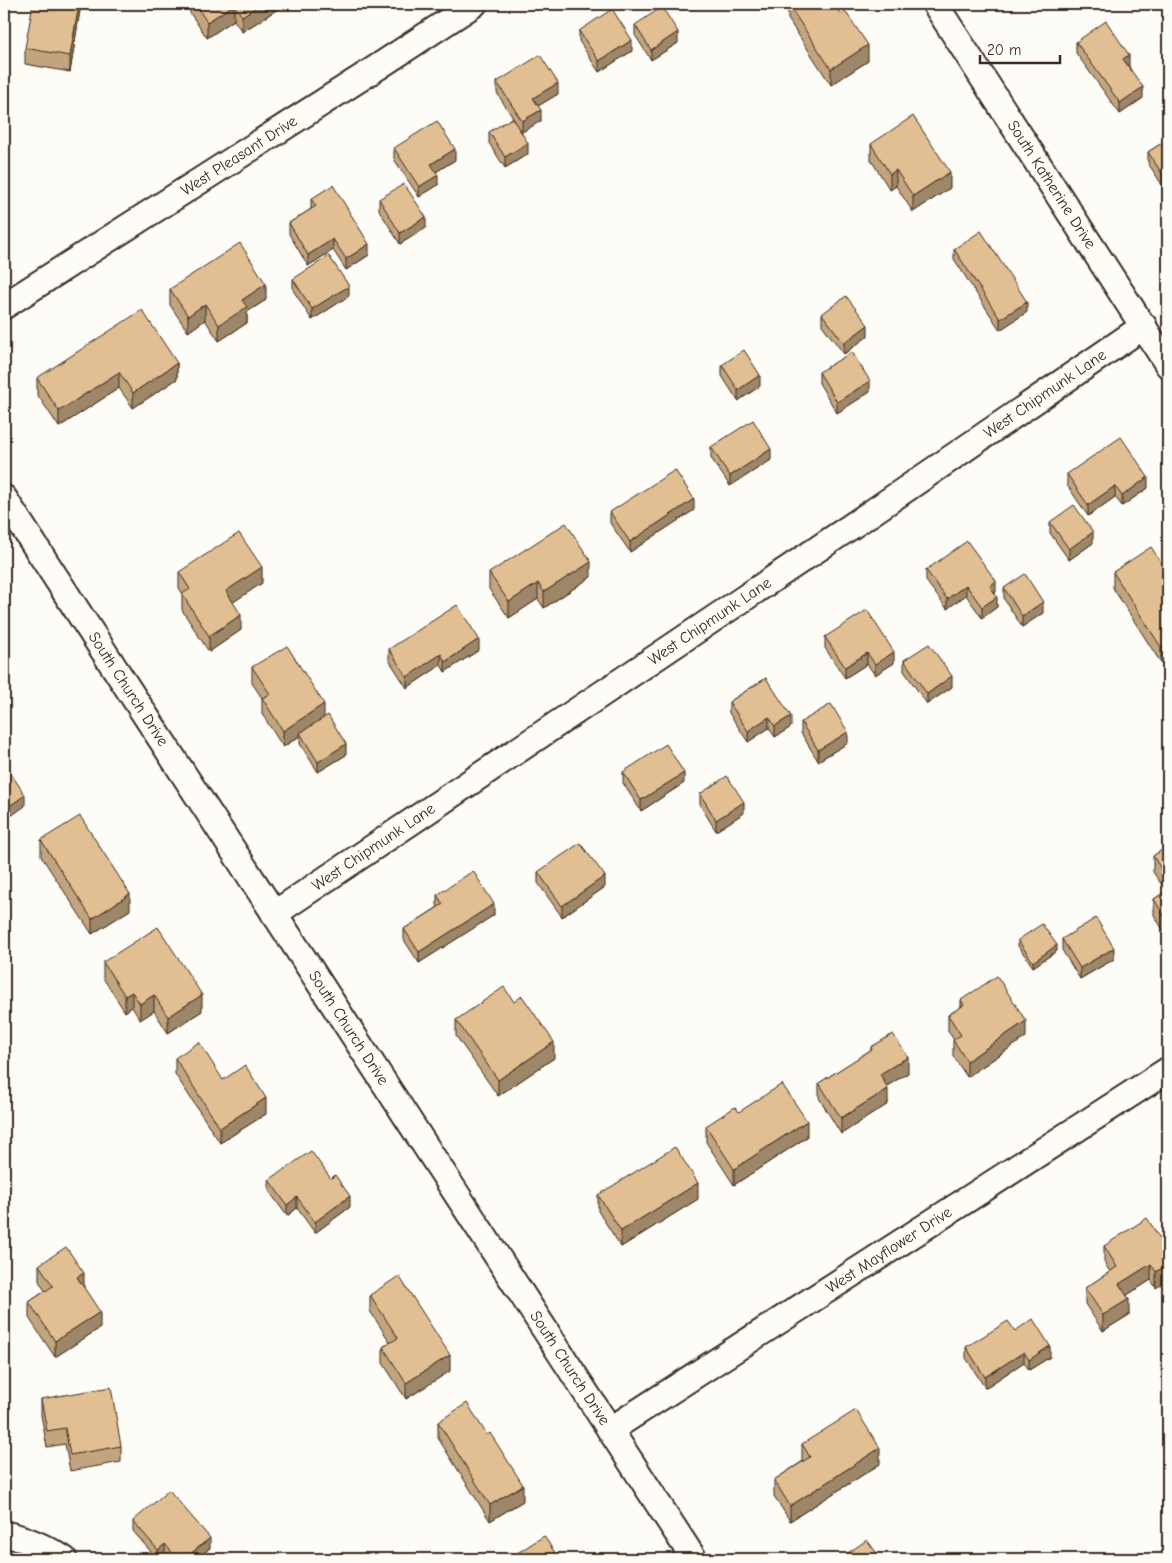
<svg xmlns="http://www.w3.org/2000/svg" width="1172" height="1563" viewBox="0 0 1172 1563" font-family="'Comic Neue',sans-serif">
<rect width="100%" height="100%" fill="#fdfcf7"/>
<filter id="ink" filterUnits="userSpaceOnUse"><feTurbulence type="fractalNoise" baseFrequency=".02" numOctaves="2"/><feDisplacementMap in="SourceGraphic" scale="10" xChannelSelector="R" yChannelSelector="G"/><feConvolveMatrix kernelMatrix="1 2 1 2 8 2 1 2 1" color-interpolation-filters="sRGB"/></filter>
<g filter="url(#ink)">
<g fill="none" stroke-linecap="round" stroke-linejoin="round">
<g stroke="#3b2a1e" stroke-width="29">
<g id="street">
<path id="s1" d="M935 4 1168 365"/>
<path id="s2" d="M4 306 367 74 474 4"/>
<path id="s3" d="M4 498 694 1559"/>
<path id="s4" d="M274 914 874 511 1144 326"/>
<path id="s5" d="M610 1430 1168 1070"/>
<path d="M4 1534C26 1538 45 1547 64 1559"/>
</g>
</g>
<use href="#street" stroke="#fdfcf7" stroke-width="25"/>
</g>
<g fill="#c2a47e" stroke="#3b2a1e">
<path d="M81 4 70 72 25 64V48Z"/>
<path d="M190 4H284V5L242 32 234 20 207 38 190 13Z"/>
<path d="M788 4 841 14 868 61 831 85 788 19Z"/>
<path d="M635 25 678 43 651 60 635 35Z"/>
<path d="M579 31 632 51 599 72 579 41Z"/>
<path d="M1076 42 1129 66 1143 98 1120 114 1076 53Z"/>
<path d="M497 82 558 94 538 106 541 121 522 132 497 93Z"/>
<path d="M489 132 528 154 505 168 489 143Z"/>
<path d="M1168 139V194L1148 163V152Z"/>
<path d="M871 144 950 188 913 212 896 186 890 190 871 160Z"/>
<path d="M394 148 455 160 436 172 438 185 419 197 394 159Z"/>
<path d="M311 199 369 255 346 270 333 250 308 266 289 234V223L311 209Z"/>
<path d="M379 199 426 228 400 244 379 210Z"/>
<path d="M954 249 1027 312 1000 330 954 259Z"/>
<path d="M293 279 349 296 312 320 293 290Z"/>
<path d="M170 289 266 300 247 312V323L219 341 205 320 188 332 170 305Z"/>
<path d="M822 314 868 336 844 354 822 325Z"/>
<path d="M177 363V379L133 408 119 388 59 427 37 394V378Z"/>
<path d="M722 365 760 386 738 401 722 376Z"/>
<path d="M819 372 870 392 837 413 819 383Z"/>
<path d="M711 447 771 460 730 486 711 458Z"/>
<path d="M1067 474 1148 488 1122 506 1115 497 1088 516 1067 485Z"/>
<path d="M694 510 630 552 610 523V512Z"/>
<path d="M1050 522 1093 543 1069 560 1050 533Z"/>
<path d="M1168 560V658L1161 663 1113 588V572L1162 564Z"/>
<path d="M926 570 996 592 995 593 997 607 982 618 966 595 947 609 926 581Z"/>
<path d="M179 572 262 583 233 602 241 630 209 652 182 610V594H183L179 588Z"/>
<path d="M489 573 591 577 544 608 538 599 509 618 489 589Z"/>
<path d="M1004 588 1043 613 1022 627 1004 599Z"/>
<path d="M825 637 894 663 875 675 867 664 845 678 825 648Z"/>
<path d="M389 649 479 650 445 672 441 665 407 688 389 660Z"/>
<path d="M904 660 952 687 927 704 904 671Z"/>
<path d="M252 667 324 717 346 755 318 772 300 744V736L283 747 262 714V698L252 683Z"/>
<path d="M766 678 791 727 775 737 769 728 748 742 729 713V702Z"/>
<path d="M801 722 848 743 818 761 801 733Z"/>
<path d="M623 772 684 783 641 811 623 783Z"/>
<path d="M700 794 744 813 716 831 700 805Z"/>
<path d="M41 840 130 910 92 934 41 856Z"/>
<path d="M1168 846V938L1154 915V899L1166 891 1153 872V856Z"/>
<path d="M538 872 605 887 562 917 538 883Z"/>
<path d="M437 895 494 915 419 963 404 940V929L438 907 437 905Z"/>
<path d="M1062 939 1114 959 1080 979 1062 950Z"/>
<path d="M1018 940 1057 951 1033 967 1018 946Z"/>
<path d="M103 962 202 1011 168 1033 154 1011 140 1020 132 1007 125 1012 103 978Z"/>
<path d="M961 1000 1026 1037 967 1077 953 1056V1040H954L948 1031V1015L961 1007Z"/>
<path d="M456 1020 554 1058 498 1096 456 1036Z"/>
<path d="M871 1047 908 1073 887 1086 888 1104 841 1134 819 1098V1083L871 1050Z"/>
<path d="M175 1058 223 1080 266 1114 220 1143 175 1074Z"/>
<path d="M739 1112 807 1137 734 1185 706 1142V1126Z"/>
<path d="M269 1180 350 1207 315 1233 297 1208 287 1216 269 1191Z"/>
<path d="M598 1195 698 1199 621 1247 598 1211Z"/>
<path d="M1104 1246 1168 1251 1156 1288 1151 1280 1127 1295 1129 1315 1103 1331 1085 1304V1288L1110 1272 1104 1262Z"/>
<path d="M39 1265 84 1288 100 1328 55 1357 29 1318V1302L45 1291 39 1281Z"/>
<path d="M370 1295 450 1371 406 1399 383 1363V1347L390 1342 370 1311Z"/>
<path d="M1015 1331 1050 1357 1029 1370 1024 1362 985 1388 966 1358V1347Z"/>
<path d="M41 1399 121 1446V1462L70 1471 65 1444 47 1447 41 1415Z"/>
<path d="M438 1422 523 1501 490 1521 438 1438Z"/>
<path d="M802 1444 880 1464 790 1521 774 1496V1480L803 1461 802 1460Z"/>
<path d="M133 1521 210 1548 197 1559H168L165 1555 160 1559H157L133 1531Z"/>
</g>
<g fill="#9e8667" stroke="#3b2a1e">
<path d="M79 4H81L70 72V56Z"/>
<path d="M261 4H284V5L242 32V16Z"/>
<path d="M234 5V20L207 38V22Z"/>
<path d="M678 32V43L651 60V50Z"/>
<path d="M632 40V51L599 72V61Z"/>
<path d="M868 45V61L831 85V69Z"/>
<path d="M1129 55V66L1123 70V59Z"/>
<path d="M558 83V94L533 109V98Z"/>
<path d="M1143 87V98L1120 114V103Z"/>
<path d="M541 110V121L522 132V121Z"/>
<path d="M528 143V154L505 168V157Z"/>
<path d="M455 149V160L431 175V164Z"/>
<path d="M896 170V186L890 190V174Z"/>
<path d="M950 172V188L913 212V196Z"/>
<path d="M438 175V185L419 197V187Z"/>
<path d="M426 217V228L400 244V233Z"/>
<path d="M333 239V250L308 266V255Z"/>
<path d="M369 244V255L346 270V259Z"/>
<path d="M266 284V300L247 312V323L219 341V325L242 300Z"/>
<path d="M349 286V296L312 320V309Z"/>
<path d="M1027 302V312L1000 330V319Z"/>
<path d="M205 304V320L188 332V316Z"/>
<path d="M868 325V336L844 354V343Z"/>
<path d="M177 363V379L133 408V393Z"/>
<path d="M119 372V388L59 427V411Z"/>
<path d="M760 375V386L738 401V390Z"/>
<path d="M870 381V392L837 413V402Z"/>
<path d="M771 449V460L730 486V476Z"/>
<path d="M1148 477V488L1122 506V496Z"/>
<path d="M1115 486V497L1088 516V505Z"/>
<path d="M694 499V510L630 552V542Z"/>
<path d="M1093 532V543L1069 560V549Z"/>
<path d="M591 562V577L544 608V592Z"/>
<path d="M262 567V583L226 607V591Z"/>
<path d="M996 581V592L990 597V586Z"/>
<path d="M538 583V599L509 618V602Z"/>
<path d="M966 585V595L947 609V599Z"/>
<path d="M997 597V607L982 618V607Z"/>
<path d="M1043 602V613L1022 627V616Z"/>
<path d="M241 615V630L209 652V636Z"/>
<path d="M479 639V650L445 672V662Z"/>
<path d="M1168 642V658L1161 663V647Z"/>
<path d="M894 652V663L875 675V664Z"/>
<path d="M867 653V664L845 678V667Z"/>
<path d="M441 654V665L407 688V677Z"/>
<path d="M952 676V687L927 704V694Z"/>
<path d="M324 704V720L300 733V736L283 747V731Z"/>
<path d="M791 716V727L775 737V726Z"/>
<path d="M769 717V728L748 742V731Z"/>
<path d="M848 732V743L818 761V750Z"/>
<path d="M346 744V755L318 772V762Z"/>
<path d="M684 773V783L641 811V800Z"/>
<path d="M25 795V806L4 821V810Z"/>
<path d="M744 802V813L716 831V820Z"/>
<path d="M605 876V887L562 917V906Z"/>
<path d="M130 894V910L92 934V919Z"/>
<path d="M494 904V915L419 963V952Z"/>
<path d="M1057 945V951L1033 967V962Z"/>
<path d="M1114 948V959L1080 979V968Z"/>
<path d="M132 992V1007L125 1012V996Z"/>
<path d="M154 995V1011L140 1020V1004Z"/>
<path d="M202 995V1011L168 1033V1017Z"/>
<path d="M1026 1021V1037L967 1077V1061Z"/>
<path d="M554 1042V1058L498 1096V1080Z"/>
<path d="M908 1057V1073L880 1090V1074Z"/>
<path d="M888 1089V1104L841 1134V1118Z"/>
<path d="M266 1098V1114L220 1143V1128Z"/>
<path d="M807 1121V1137L734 1185V1169Z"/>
<path d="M698 1183V1199L621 1247V1231Z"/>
<path d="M350 1196V1207L315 1233V1222Z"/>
<path d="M297 1197V1208L287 1216V1205Z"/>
<path d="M1151 1264V1280L1119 1300V1284Z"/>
<path d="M1168 1264V1280L1156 1288V1272Z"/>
<path d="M84 1273V1289L77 1277Z"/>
<path d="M1129 1299V1315L1103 1331V1315Z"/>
<path d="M100 1312V1328L55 1357V1341Z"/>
<path d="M1050 1346V1357L1029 1370V1360Z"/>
<path d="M1024 1352V1362L985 1388V1377Z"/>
<path d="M450 1355V1371L406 1399V1383Z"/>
<path d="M880 1448V1464L790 1521V1506Z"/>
<path d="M523 1485V1501L490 1521V1505Z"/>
<path d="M210 1538V1548L197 1559H184Z"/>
<path d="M165 1544V1555L160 1559H158V1550Z"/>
</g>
<g fill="#e1bf93" stroke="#3b2a1e">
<path d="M33 4H79L70 56 25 48Z"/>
<path d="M195 4H261L242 16 234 5 207 22Z"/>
<path d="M788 4H834L841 14 845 11 868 45 831 69Z"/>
<path d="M662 7 678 32 651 50 635 25Z"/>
<path d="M612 9 632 40 599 61 579 31Z"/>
<path d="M1106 21 1129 55 1123 59 1143 87 1120 103 1076 42Z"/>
<path d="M540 55 558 83 533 98 541 110 522 121 497 82Z"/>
<path d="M913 116 950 172 913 196 896 170 890 174 871 144Z"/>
<path d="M512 118 528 143 505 157 489 132Z"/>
<path d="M437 121 455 149 431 164 438 175 419 187 394 148Z"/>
<path d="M1168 139V183L1148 152Z"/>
<path d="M404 184 426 217 400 233 379 199Z"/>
<path d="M333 185 369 244 346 259 333 239 308 255 289 223 316 206 311 199Z"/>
<path d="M981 231 1027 302 1000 319 954 249Z"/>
<path d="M240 243 266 284 242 300 247 307 219 325 205 304 188 316 170 289Z"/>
<path d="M329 256 349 286 312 309 293 279Z"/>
<path d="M846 296 868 325 844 343 822 314Z"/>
<path d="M142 310 177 363 133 393 119 372 59 411 37 378Z"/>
<path d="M744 350 760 375 738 390 722 365Z"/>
<path d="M852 352 870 381 837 402 819 372Z"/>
<path d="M753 420 771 449 730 476 711 447Z"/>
<path d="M1121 437 1148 477 1122 496 1115 486 1088 505 1067 474Z"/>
<path d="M675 470 694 499 630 542 610 512Z"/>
<path d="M1074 505 1093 532 1069 549 1050 522Z"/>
<path d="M566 523 591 562 544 592 538 583 509 602 489 573Z"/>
<path d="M239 533 262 567 226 591 241 615 209 636 182 594 190 589 179 572Z"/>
<path d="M967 541 996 581 990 586 997 597 982 607 966 585 947 599 926 570Z"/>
<path d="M1151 547 1162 564 1168 560V642L1161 647 1113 572Z"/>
<path d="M1025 574 1043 602 1022 616 1004 588Z"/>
<path d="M457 605 479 639 445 662 441 654 407 677 389 649Z"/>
<path d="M867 610 894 652 875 664 867 653 845 667 825 637Z"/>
<path d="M929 644 952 676 927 694 904 660Z"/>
<path d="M287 646 324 704 283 731 262 698 270 694 252 667Z"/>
<path d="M766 678 791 716 775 726 769 717 748 731 729 702Z"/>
<path d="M831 704 848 732 818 750 801 722Z"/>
<path d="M328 715 346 744 318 762 300 733Z"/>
<path d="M666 744 684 773 641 800 623 772Z"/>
<path d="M4 763 25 795 4 810Z"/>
<path d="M727 776 744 802 716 820 700 794Z"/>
<path d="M80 816 130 894 92 919 41 840Z"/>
<path d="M580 843 605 876 562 906 538 872Z"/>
<path d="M1168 846V880L1153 856Z"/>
<path d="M473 871 494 904 419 952 404 929 443 904 437 895Z"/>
<path d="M1168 890V922L1154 899Z"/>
<path d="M1096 918 1114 948 1080 968 1062 939Z"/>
<path d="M1042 924 1057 945 1033 962 1018 940Z"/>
<path d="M158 927 202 995 168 1017 154 995 140 1004 132 992 125 996 103 962Z"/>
<path d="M997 976 1026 1021 967 1061 953 1040 961 1035 948 1015 964 1005 961 1000Z"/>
<path d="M504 987 514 1002 522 996 554 1042 498 1080 456 1020Z"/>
<path d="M893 1034 908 1057 880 1074 888 1089 841 1118 819 1083 872 1049 871 1047Z"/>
<path d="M199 1042 223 1080 245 1065 266 1098 220 1128 175 1058Z"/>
<path d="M782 1084 807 1121 734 1169 706 1126 735 1107 739 1112Z"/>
<path d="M675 1147 698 1183 621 1231 598 1195Z"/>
<path d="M311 1151 331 1179 335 1175 350 1196 315 1222 297 1197 287 1205 269 1180Z"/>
<path d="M1147 1218 1168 1251V1264L1156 1272 1151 1264 1119 1284 1129 1299 1103 1315 1085 1288 1117 1267 1104 1246Z"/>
<path d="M66 1247 84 1273 77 1277 100 1312 55 1341 29 1302 53 1286 39 1265Z"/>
<path d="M399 1276 450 1355 406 1383 383 1347 398 1338 370 1295Z"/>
<path d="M1033 1319 1050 1346 1029 1360 1024 1352 985 1377 966 1347 1008 1321 1015 1331Z"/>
<path d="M111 1387 121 1446 70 1455 65 1428 47 1431 41 1399Z"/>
<path d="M467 1403 487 1435 490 1433 523 1485 490 1505 438 1422Z"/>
<path d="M856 1410 880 1448 790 1506 774 1480 810 1457 802 1444Z"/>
<path d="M169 1490 210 1538 184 1559H177L165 1544 158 1550 133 1521Z"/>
<path d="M544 1536 559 1559H508Z"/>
<path d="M867 1540 881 1559H839Z"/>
</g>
</g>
<g text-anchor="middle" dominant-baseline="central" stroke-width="4.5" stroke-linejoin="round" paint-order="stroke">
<g font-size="16" fill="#3b2a1e" stroke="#fdfcf7">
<text stroke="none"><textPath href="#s2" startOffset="279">West Pleasant Drive</textPath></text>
<text stroke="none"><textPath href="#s1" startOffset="215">South Katherine Drive</textPath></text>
<text stroke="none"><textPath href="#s4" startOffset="930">West Chipmunk Lane</textPath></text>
<text stroke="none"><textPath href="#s4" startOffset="525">West Chipmunk Lane</textPath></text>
<text stroke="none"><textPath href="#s3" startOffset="228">South Church Drive</textPath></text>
<text stroke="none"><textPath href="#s4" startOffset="120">West Chipmunk Lane</textPath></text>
<text stroke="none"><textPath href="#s3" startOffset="632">South Church Drive</textPath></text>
<text stroke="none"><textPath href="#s5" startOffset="332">West Mayflower Drive</textPath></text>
<text stroke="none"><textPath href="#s3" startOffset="1038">South Church Drive</textPath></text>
</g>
</g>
<rect width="1172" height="1563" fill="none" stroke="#fdfcf7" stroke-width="20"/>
<rect x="10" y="10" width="1152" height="1543" fill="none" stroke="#3b2a1e" stroke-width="2" filter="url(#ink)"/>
<path d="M980 55v8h80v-8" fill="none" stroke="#3b2a1e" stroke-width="2.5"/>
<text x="987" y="55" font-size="15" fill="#3b2a1e" stroke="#fdfcf7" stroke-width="4" paint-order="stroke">20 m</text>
</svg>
